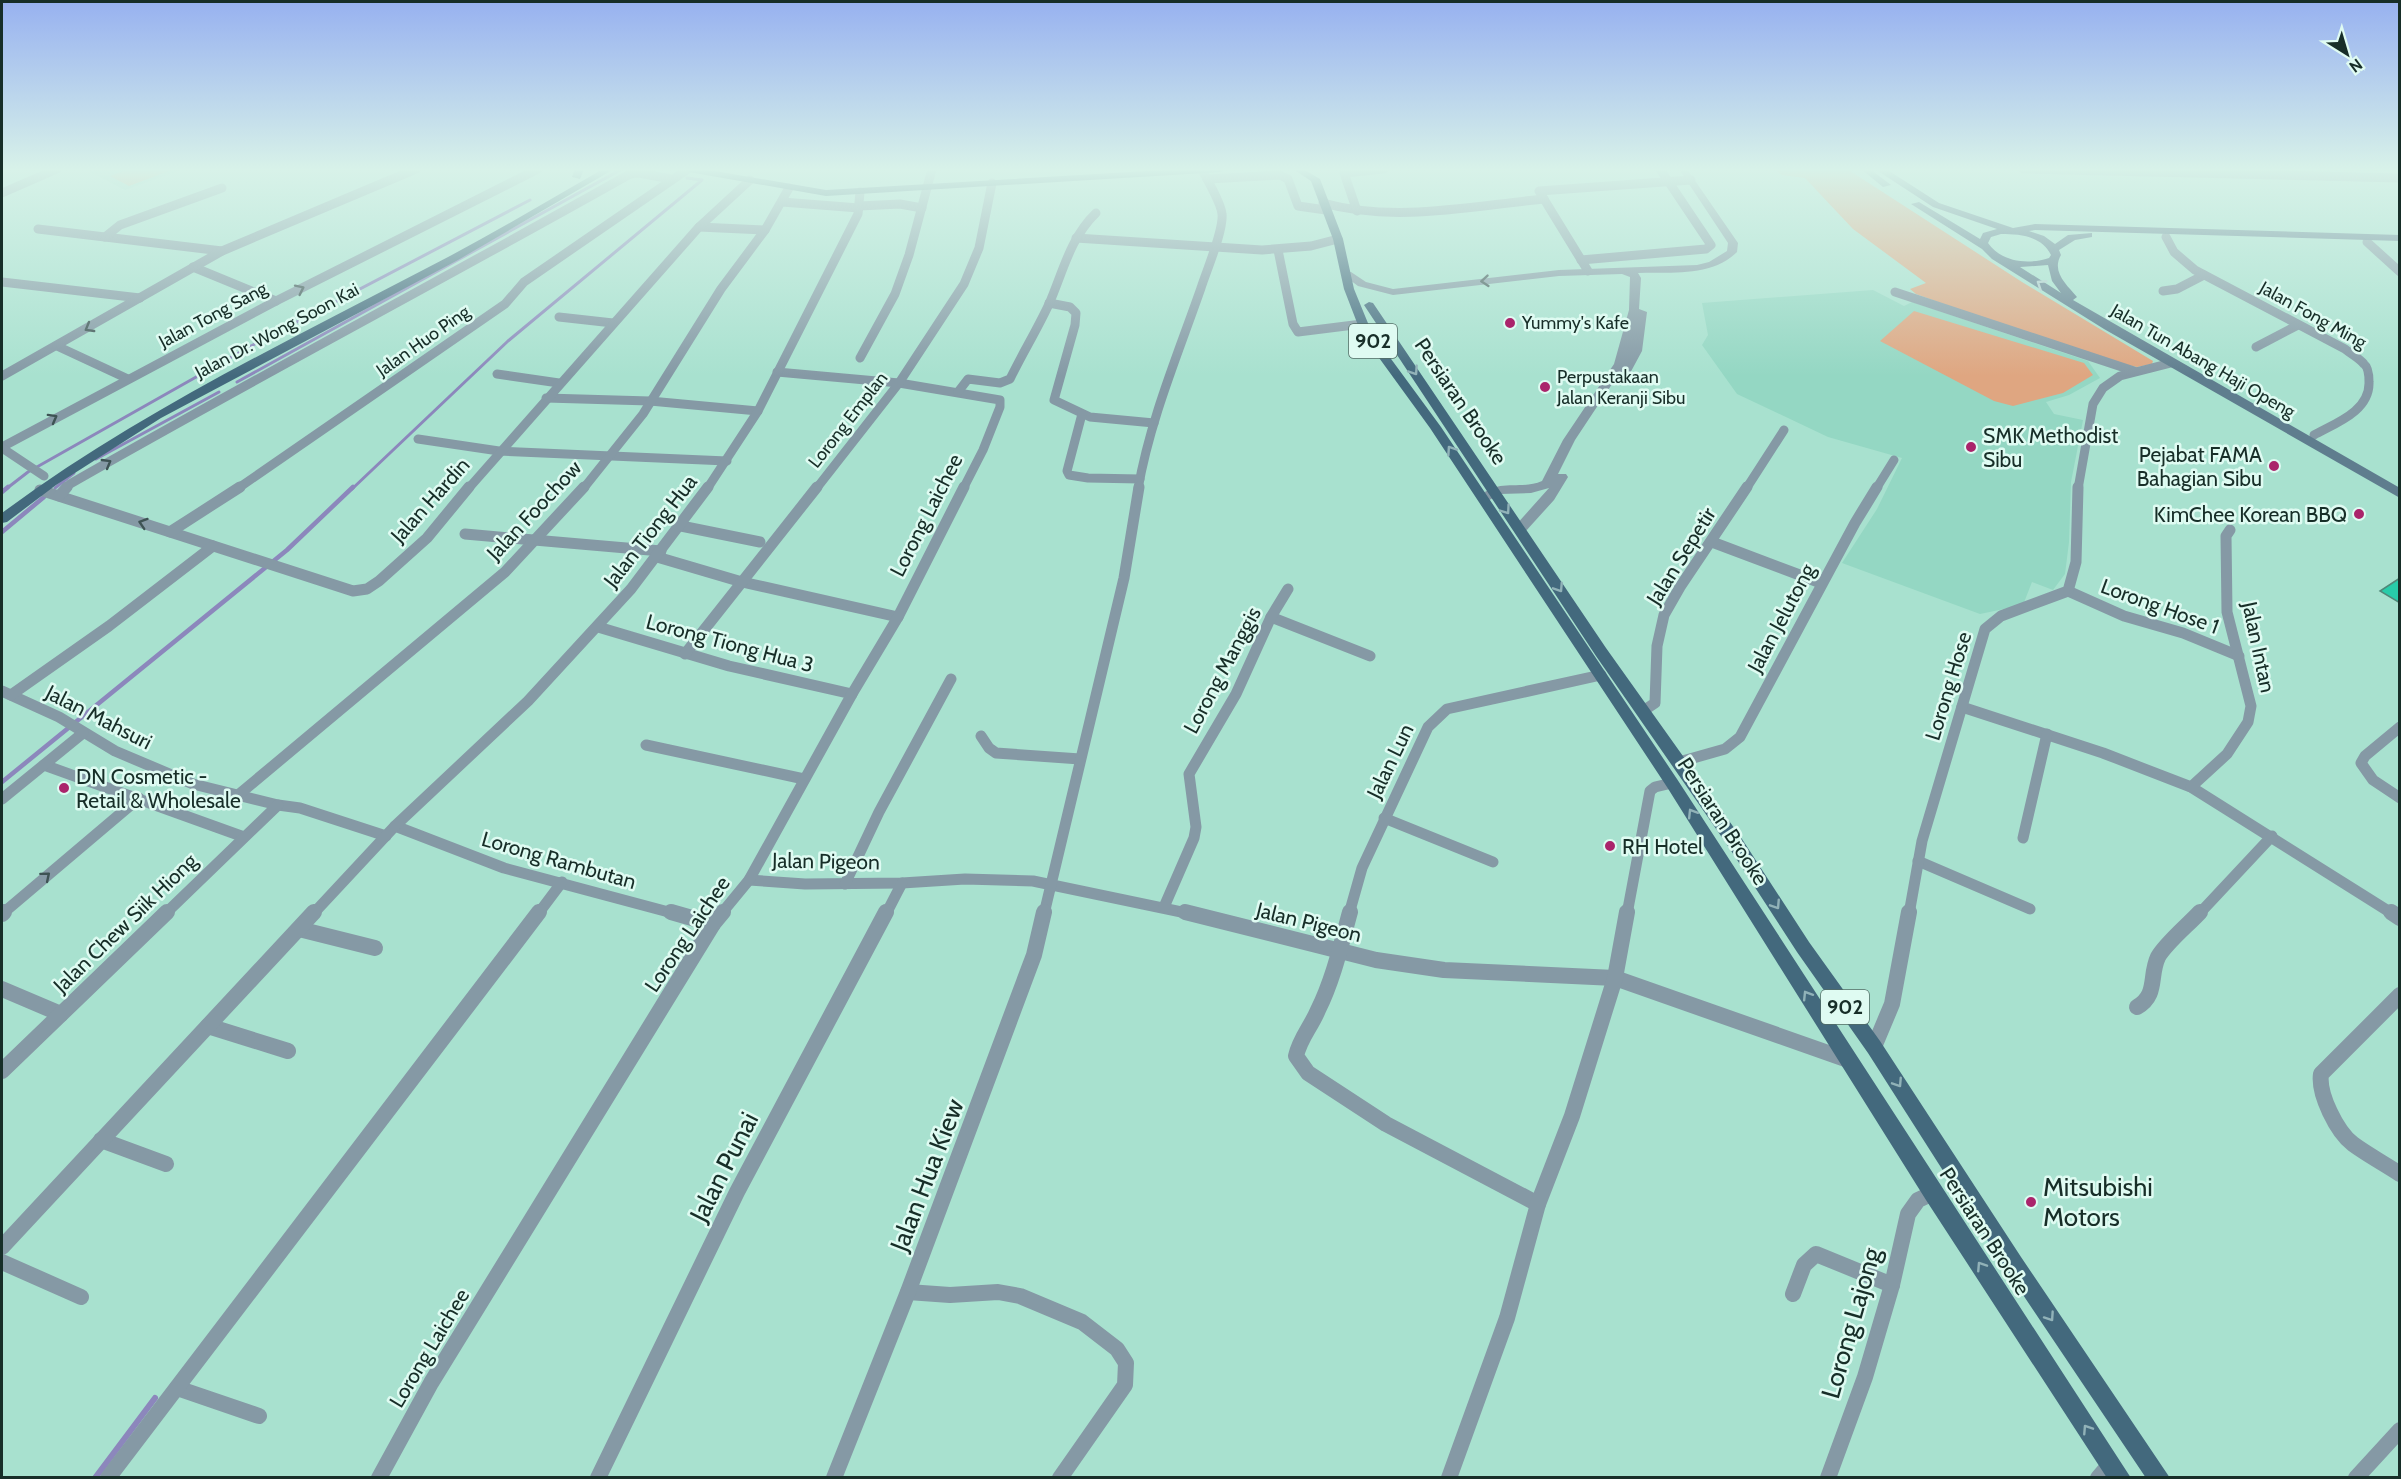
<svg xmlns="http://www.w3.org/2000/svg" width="2401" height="1479" viewBox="0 0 2401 1479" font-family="Cabin,sans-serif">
<rect width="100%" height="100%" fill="#a8e1cf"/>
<g fill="#94d7c3">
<path d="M98 169H183L125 190 90 172Z"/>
<path d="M1873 290 1904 306 1912 302 2088 361 2100 378 2069 395 2046 402 2054 414 2083 420 2071 482 2069 542 2065 574 2053 590 2032 582 2023 605 1980 614 1842 563 1877 509 1902 458 1828 437 1737 394 1702 345 1708 335 1702 303Z"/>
</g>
<g fill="#dfa681">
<path d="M129 169H174L129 186 110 176Z"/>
<path d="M1773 169H1847L2022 282 2153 361 2152 364 2137 367 2128 365 2012 329 1916 294 1910 289 1926 283 1853 229 1805 178 1782 175Z"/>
<path d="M1914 311 2084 363 2093 375 2063 393 2013 406 1994 401 1880 341Z"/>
</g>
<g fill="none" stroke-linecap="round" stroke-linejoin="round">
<g stroke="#8c87bc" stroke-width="3">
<path d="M237 382 622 169"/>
<path d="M96 459 219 392"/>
<path d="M55 488 74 473"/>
<path d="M6 489 28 472 251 346 530 200"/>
<path d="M352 489 508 341 702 180 687 178"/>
</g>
<g stroke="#8c87bc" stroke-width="4.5">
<path d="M2 492 8 487"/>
<path d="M2 532 44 497"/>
<path d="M2 782 287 550 353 487"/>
</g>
<path stroke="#8c87bc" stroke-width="6" d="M95 1478 155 1398"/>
</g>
<path fill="#28cca9" stroke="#518879" stroke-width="1.5" d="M2400 578V603L2380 591Z"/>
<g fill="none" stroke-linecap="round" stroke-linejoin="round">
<g stroke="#8599a5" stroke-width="9">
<path d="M2023 169 2400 178"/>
<path d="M1207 179 1280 175 1288 179 1298 206 1326 210"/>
<path d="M2 193 57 169"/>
<path d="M782 202 859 208"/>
<path d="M1323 203C1395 223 1471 206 1544 199"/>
<path d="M859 206 900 204 922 208"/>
<path d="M1357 211 1344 173 1384 169"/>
<path d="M699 227 765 230"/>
<path d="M38 229 222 251"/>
<path d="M105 237 120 225 222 188"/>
<path d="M2166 237 2174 252 2195 270 2345 349C2351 354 2359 358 2364 364 2368 367 2369 376 2369 382 2370 411 2336 423 2314 435"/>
<path d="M1076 238 1262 250 1311 246 1338 239"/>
<path d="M2367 242 2400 272"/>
<path d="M1278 250 1293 324 1298 332 1362 324"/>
<path d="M1581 260 1706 249 1711 245 1660 169"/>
<path d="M193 267 276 301"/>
<path d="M1588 271 1539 191 1691 180"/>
<path d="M2 282 140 298"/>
<path d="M2163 291 2177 289 2204 275"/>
<path d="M1895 292 2134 371"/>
<path d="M1049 303 1070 307 1076 313 1075 325 1054 400 1090 417 1154 423"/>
<path d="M559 317 613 323"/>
<path d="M57 346 128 379"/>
<path d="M2256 347 2298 325"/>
<path d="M860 358 895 294 909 255 932 169"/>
<path d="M777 372 899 383 1000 400V407L983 450 963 489"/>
<path d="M497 374 559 383"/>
<path d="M2 376 222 251 416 169"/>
<path d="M958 392 968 379 1000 383 1010 379C1022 354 1037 330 1049 304 1063 272 1070 238 1096 213"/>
<path d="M546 398 650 401 758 411"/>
<path d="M1082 414 1067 471 1069 475 1088 478 1140 479"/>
<path d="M418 439 499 451 727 461"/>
<path d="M2 447 276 301 538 169"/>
<path d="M2 448 44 476"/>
<path d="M66 489 70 484C255 378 444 279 630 174L639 173 671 179"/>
<path d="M237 489 505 304 524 282 688 169"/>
<path d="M468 489 699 227 750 180"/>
<path d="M583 489 643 414 721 289 765 230 789 188"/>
<path d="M707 489 758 411 858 214 860 192"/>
<path d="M816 489 899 383 964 284 979 248 992 183"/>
<path d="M1138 489C1150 420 1178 354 1201 288 1206 272 1224 230 1222 214 1221 202 1208 182 1202 169"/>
<path d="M1746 489 1784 430"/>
<path d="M1876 489 1894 460"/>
<path d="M2078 489 2093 404 2103 388 2120 376 2171 363"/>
</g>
<g stroke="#8599a5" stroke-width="11">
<path d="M40 490 353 591 367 589 379 581 427 538 469 487"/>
<path d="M59 496 67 487"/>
<path d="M681 526 760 542"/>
<path d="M170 532 240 487"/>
<path d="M465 534 661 551"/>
<path d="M1712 542 1821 583"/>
<path d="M657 557 742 582 898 617"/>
<path d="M2068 591 2124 616 2183 633 2239 656"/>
<path d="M1271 617 1370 656"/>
<path d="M598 627 729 666 852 694"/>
<path d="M685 654 817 487"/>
<path d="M2 691 59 717 115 751 193 784 278 805 300 808 386 836"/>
<path d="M11 695 109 626 213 546"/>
<path d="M1962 707 2103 753 2191 787 2393 914"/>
<path d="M1643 711 1655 703 1657 646 1664 615 1680 587 1747 487"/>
<path d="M2400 727 2365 756 2361 763 2373 780 2400 798"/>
<path d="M981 736 989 748 996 753 1080 759"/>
<path d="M646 745 804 779"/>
<path d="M1679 762 1725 749 1740 737 1855 523 1877 487"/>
<path d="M44 765 244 837"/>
<path d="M2191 787 2227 754 2248 722 2251 706 2227 612 2226 536 2230 530"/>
<path d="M237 796 505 572 584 487"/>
<path d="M2 799 83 733"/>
<path d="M1384 818 1493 862"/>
<path d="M395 826 504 868 676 914"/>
<path d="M2023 838 2047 734"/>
<path d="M1918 861 2030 909"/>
<path d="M749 880 805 884 902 883 965 879 1033 881 1191 914"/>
<path d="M845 884 879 812 951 679"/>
<path d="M1164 907 1194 838 1196 827 1189 774 1236 694 1271 617 1288 589"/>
<path d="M2 914 139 798"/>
<path d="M165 914 278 805"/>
<path d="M313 914 395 826 528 701 631 589 708 487"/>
<path d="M538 914 562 882"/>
<path d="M721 914 749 880 852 694 898 617 964 487"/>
<path d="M886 914 902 883"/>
<path d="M1044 914 1124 578 1139 487"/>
<path d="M1349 914 1362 868 1428 727 1447 709 1601 675"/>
<path d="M1627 914 1650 791 1655 787 1672 783"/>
<path d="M1909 914 1922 841 1985 629 2001 616 2068 591 2076 562 2078 487"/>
<path d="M2199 914 2272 836"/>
</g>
<g stroke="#8599a5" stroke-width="16">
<path d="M671 912 713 924"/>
<path d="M1185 912 1376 960 1444 970 1615 978 1848 1060"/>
<path d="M1350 912C1341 945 1333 980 1318 1010 1311 1027 1300 1038 1296 1056L1308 1073 1386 1124 1538 1204"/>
<path d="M2391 912 2400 918"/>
<path d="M2 914 4 912"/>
<path d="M299 929 375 948"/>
<path d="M2 989 61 1014"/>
<path d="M2400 995 2321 1074C2318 1094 2337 1132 2353 1144 2368 1155 2385 1164 2400 1174"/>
<path d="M2137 1007C2158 995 2149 976 2158 957 2166 943 2188 925 2200 912"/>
<path d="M208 1026 288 1051"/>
<path d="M1874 1047 1892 1004 1909 912"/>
<path d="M2 1071 167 912"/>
<path d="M101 1140 166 1164"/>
<path d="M2 1247 314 912"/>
<path d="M2 1262 81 1297"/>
<path d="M908 1292 950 1295 998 1292 1020 1296 1082 1322 1117 1349 1126 1363 1125 1385 1060 1478"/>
<path d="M1793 1294 1804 1265 1816 1254 1892 1285"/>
<path d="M177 1388 259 1416"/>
<path d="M108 1478 539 912"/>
<path d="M379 1478 431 1383 713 924 723 912"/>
<path d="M598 1478 737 1192 886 912"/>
<path d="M834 1478 908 1292 1034 955 1044 912"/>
<path d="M1449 1478 1507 1318 1538 1204 1572 1116 1615 978 1627 912"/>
<path d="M1828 1478 1865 1377 1892 1285 1908 1214 1918 1200 1933 1193"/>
<path d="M2098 1478 2110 1464"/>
<path d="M2356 1478 2400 1430"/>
</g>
<path fill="#8599a5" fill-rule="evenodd" d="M1679 169H1687L1738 243 1737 252C1712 277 1671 272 1638 273L1641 278 1639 309 1647 312 1642 351 1628 377 1624 378 1618 375 1575 440 1558 474H1566L1568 477 1554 500 1525 532H1515L1514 529 1515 526 1549 488 1531 493 1500 494 1484 503 1478 499C1495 477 1520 491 1542 481L1563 440 1614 364 1629 310 1630 277 1622 274 1559 276 1393 295 1358 286 1342 274 1351 272 1366 282 1393 289 1559 270 1697 265 1709 262 1727 251 1728 243Z"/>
<g fill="#5f7d8e" fill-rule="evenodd">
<path d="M1861 169H1870L1891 185 1883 187Z"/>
<path d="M1875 169H1886L1939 203 2013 228 2035 224 2400 235V241L2035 230 2029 231 2044 236 2055 244 2068 235 2092 233V237L2075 240 2059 250 2061 255C2051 272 2067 285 2077 297L2073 300 2400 488V498L2104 329 1992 259 1982 249 1911 204 1919 202 1980 239 1983 233 1997 229 1933 207ZM2001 234C2020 234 2042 236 2051 255L2049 258C2028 265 2001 262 1988 243L1991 237ZM2048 265 2052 281 2061 293 2020 267Z"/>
</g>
<g fill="#43697d" fill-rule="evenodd">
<path d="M575 169H584L580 179 572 177Z"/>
<path d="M603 169H614L458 260 161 418 56 485 7 522 2 523V513C134 415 280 345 425 269 486 238 544 203 603 169Z"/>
<path d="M684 169H703L826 190 1181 169H1226L1221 172 826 196 689 172Z"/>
<path d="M1293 169H1303L1320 179 1343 239 1354 289 1372 333 1441 427 1677 779 2131 1478H2107L1926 1200 1667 787 1430 428 1361 333 1344 289 1333 239 1311 181Z"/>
<path d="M1369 302 1373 303 1606 648 1742 839 1809 942 1880 1041 2021 1257 2170 1478H2146L2007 1271 1868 1053 1797 952 1730 849 1596 656 1364 305Z"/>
</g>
</g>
<defs><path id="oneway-chevron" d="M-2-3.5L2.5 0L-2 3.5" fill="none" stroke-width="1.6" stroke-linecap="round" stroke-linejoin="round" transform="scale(1.5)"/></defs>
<g stroke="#3e5354">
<use href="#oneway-chevron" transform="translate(1485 281) rotate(175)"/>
<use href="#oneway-chevron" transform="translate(300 289) rotate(-26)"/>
<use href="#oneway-chevron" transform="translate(89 328) rotate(150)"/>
<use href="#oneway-chevron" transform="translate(53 418) rotate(-29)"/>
<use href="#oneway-chevron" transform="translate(107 463) rotate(-30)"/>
<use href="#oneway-chevron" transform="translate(143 523) rotate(-162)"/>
<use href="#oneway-chevron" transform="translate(46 876) rotate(-40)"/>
</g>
<use stroke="#b2cfcf" href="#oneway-chevron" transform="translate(2041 284) rotate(-147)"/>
<g stroke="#91b2b8">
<use href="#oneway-chevron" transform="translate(1414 371) rotate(56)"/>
<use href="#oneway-chevron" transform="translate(1451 450) rotate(-124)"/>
<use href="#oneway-chevron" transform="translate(1506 510) rotate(55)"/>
<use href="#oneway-chevron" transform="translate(1559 588) rotate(57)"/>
<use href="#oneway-chevron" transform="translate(1692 813) rotate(-122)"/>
<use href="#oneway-chevron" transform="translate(1776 905) rotate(57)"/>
<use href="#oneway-chevron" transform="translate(1807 995) rotate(-122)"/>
<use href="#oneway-chevron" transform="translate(1898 1083) rotate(57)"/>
<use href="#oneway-chevron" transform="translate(1981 1266) rotate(-123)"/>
<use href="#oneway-chevron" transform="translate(2050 1317) rotate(56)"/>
<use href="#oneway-chevron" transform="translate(2087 1429) rotate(-123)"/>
</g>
<linearGradient id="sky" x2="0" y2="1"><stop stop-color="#97b1f0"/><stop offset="0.45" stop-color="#d8f2e9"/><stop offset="1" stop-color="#d8f2e9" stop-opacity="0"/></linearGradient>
<rect width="2401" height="376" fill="url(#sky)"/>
<g fill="#aa246b" stroke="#dffbf2" stroke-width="2">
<circle cx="1510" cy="323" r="6"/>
<circle cx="1545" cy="387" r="6"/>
<circle cx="1971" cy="447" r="6"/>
<circle cx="2274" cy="466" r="6"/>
<circle cx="2359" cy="514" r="6"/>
<circle cx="64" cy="788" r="6"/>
<circle cx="1610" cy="846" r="6"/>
<circle cx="2031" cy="1202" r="6"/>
</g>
<g text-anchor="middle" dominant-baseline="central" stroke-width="5" stroke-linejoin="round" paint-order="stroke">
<g font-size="18" fill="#172e28" stroke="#dffbf2">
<text transform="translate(213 315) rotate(-28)">Jalan Tong Sang</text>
<text transform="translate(2313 315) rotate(29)">Jalan Fong Ming</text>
<text transform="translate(277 331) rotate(-28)">Jalan Dr. Wong Soon Kai</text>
<text transform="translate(423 341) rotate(-35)">Jalan Huo Ping</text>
<text transform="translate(2203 361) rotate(30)">Jalan Tun Abang Haji Openg</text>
<text transform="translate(848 420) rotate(-52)">Lorong Emplan</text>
</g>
<g font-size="18" fill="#172e28" stroke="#dffbf2" text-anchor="start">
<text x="1522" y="323">Yummy's Kafe</text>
<text x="1557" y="377">Perpustakaan<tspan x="1557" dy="21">Jalan Keranji Sibu</tspan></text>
</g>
<g fill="#dffbf2" stroke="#536c65" stroke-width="1.5">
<rect x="1349" y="324" width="48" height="34" rx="4.5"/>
<rect x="1821" y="990" width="48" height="34" rx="4.5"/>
</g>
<g font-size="20" font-weight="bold" fill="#172e28">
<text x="1373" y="341">902</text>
<text x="1845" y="1007">902</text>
</g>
<g font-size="21" fill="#172e28" stroke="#dffbf2">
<text transform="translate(1461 401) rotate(56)">Persiaran Brooke</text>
<text transform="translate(430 500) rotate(-48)">Jalan Hardin</text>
<text transform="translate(534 510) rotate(-47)">Jalan Foochow</text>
<text transform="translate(926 515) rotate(-63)">Lorong Laichee</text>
<text transform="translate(650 531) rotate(-52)">Jalan Tiong Hua</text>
<text transform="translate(1681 556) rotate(-58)">Jalan Sepetir</text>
<text transform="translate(2160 606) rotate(20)">Lorong Hose 1</text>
<text transform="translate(1781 618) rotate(-62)">Jalan Jelutong</text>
<text transform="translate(730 643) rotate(15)">Lorong Tiong Hua 3</text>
<text transform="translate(2259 647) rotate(78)">Jalan Intan</text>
<text transform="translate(1222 670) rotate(-62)">Lorong Manggis</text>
<text transform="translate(1948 686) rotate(-73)">Lorong Hose</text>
<text transform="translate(99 717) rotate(27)">Jalan Mahsuri</text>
<text transform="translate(1390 761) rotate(-64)">Jalan Lun</text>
<text transform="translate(1723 821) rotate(57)">Persiaran Brooke</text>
<text transform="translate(559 860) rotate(16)">Lorong Rambutan</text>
<text transform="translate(826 861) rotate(1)">Jalan Pigeon</text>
<text transform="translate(1309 922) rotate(14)">Jalan Pigeon</text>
<text transform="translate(125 923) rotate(-44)">Jalan Chew Siik Hiong</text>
<text transform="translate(687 934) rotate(-56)">Lorong Laichee</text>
<text transform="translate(1985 1231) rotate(57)">Persiaran Brooke</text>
<text transform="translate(429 1348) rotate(-59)">Lorong Laichee</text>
</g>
<g font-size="21" fill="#172e28" stroke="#dffbf2" text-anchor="start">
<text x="1983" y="435">SMK Methodist<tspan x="1983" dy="24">Sibu</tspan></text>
<text x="2262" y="454" text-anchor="end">Pejabat FAMA<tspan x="2262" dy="24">Bahagian Sibu</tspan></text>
<text x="2347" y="514" text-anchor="end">KimChee Korean BBQ</text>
<text x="76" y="776">DN Cosmetic -<tspan x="76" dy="24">Retail &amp; Wholesale</tspan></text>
<text x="1622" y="846">RH Hotel</text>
</g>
<g font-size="26" fill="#172e28" stroke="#dffbf2">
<text transform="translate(724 1167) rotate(-63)">Jalan Punai</text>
<text transform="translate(927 1175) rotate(-69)">Jalan Hua Kiew</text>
<text transform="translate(1851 1323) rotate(-74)">Lorong Lajong</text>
</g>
<g font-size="26" fill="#172e28" stroke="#dffbf2" text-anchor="start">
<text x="2043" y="1187">Mitsubishi<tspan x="2043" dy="30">Motors</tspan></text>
</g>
</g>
<rect width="2401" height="1479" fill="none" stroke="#172e28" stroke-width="6"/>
<g transform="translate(2347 54) rotate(143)" stroke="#dffbf2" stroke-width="4.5" paint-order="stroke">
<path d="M0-4.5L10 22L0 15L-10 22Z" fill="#172e28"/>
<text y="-9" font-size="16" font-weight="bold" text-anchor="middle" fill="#172e28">N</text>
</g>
</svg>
